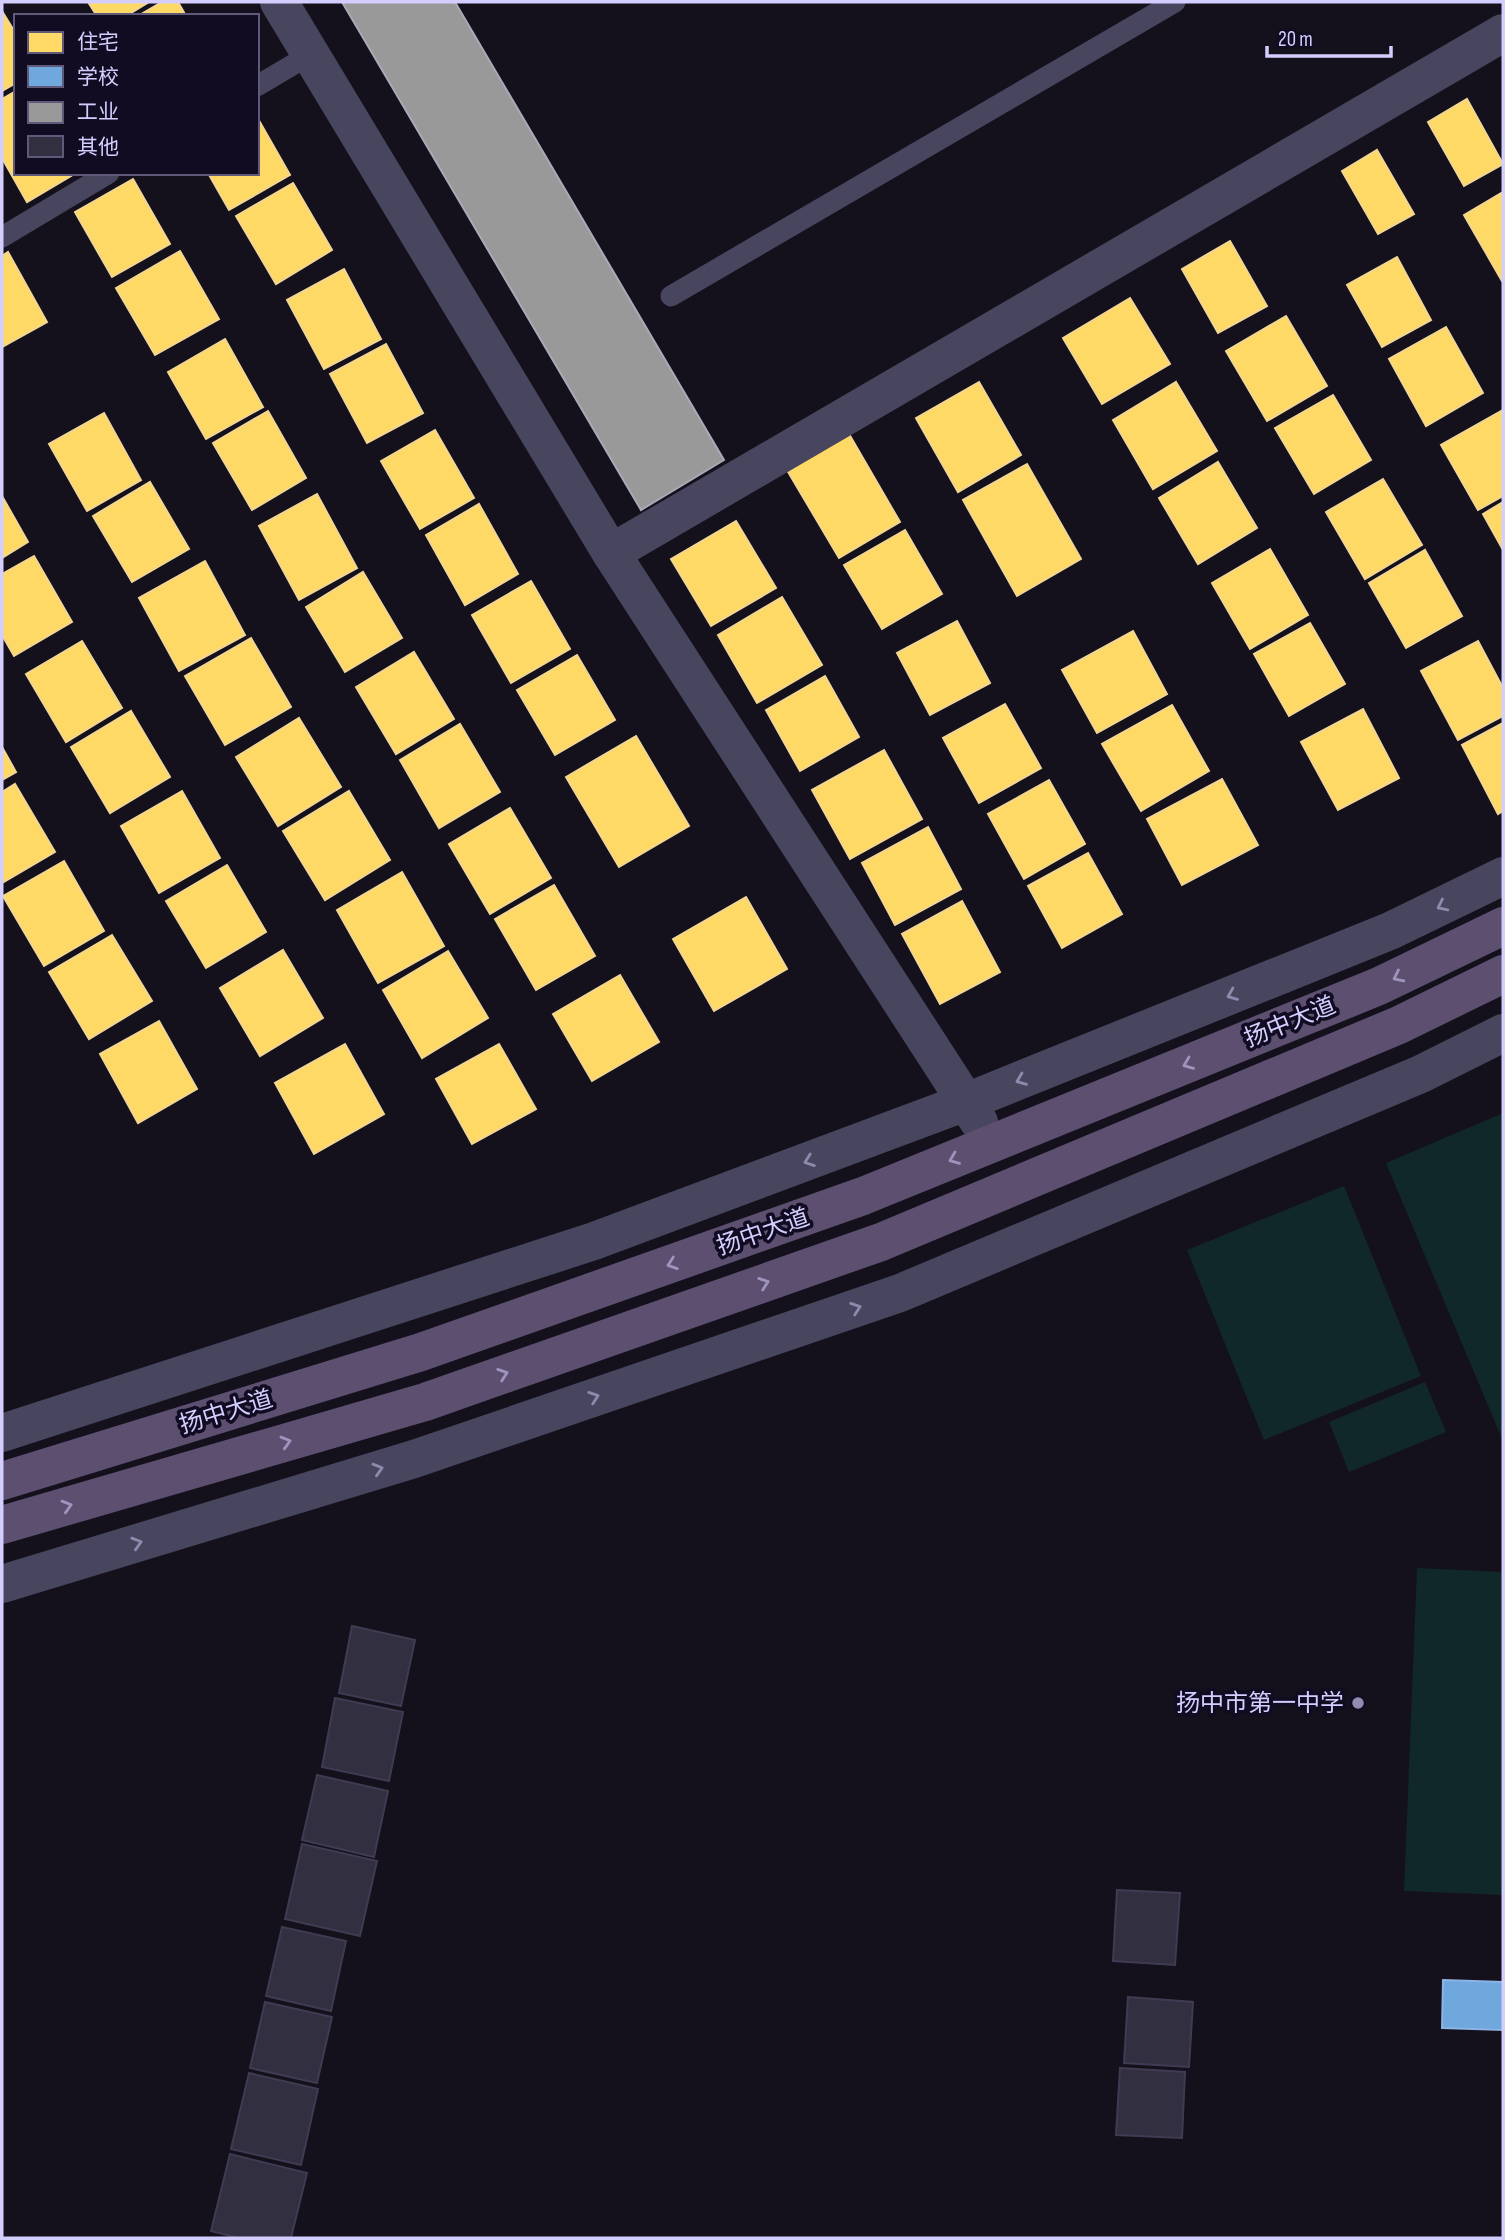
<svg xmlns="http://www.w3.org/2000/svg" width="1505" height="2240" viewBox="0 0 1505 2240" font-family="'Sofia Sans Condensed','Noto Sans SC',sans-serif">
<rect width="100%" height="100%" fill="#14111d"/>
<g fill="#10282a">
<path d="M1503 1113V1441L1386 1163Z"/>
<path d="M1344 1186 1421 1376 1264 1440 1187 1250Z"/>
<path d="M1425 1382 1446 1432 1349 1472 1329 1422Z"/>
<path d="M1417 1568 1503 1572V1895L1404 1891Z"/>
</g>
<g fill="#ffd966" stroke="#f2d694" stroke-width="2">
<path d="M88 2H149L126 16H97Z"/>
<path d="M162 2H178L186 16H138Z"/>
<path d="M2 11 16 34V83L2 91Z"/>
<path d="M16 91V173H76L27 202 2 158V99Z"/>
<path d="M1467 99 1503 164 1464 186 1428 122Z"/>
<path d="M257 117 290 175 229 210 208 173H257Z"/>
<path d="M1377 150 1414 214 1378 234 1342 171Z"/>
<path d="M133 179 170 244 112 277 75 212Z"/>
<path d="M293 183 332 250 276 284 236 216Z"/>
<path d="M1503 192V280L1502 281 1464 215Z"/>
<path d="M1230 241 1267 306 1218 333 1182 269Z"/>
<path d="M180 251 219 319 155 355 116 288Z"/>
<path d="M8 252 47 322 2 347V256Z"/>
<path d="M1397 257 1431 320 1382 347 1347 285Z"/>
<path d="M344 269 381 339 324 369 287 300Z"/>
<path d="M1130 298 1170 364 1102 404 1063 338Z"/>
<path d="M1286 316 1327 386 1267 421 1226 351Z"/>
<path d="M1446 327 1483 393 1426 426 1389 359Z"/>
<path d="M225 339 263 407 206 439 168 372Z"/>
<path d="M386 344 423 413 367 443 330 374Z"/>
<path d="M979 382 1021 455 958 492 916 418Z"/>
<path d="M1176 382 1217 451 1153 489 1113 420Z"/>
<path d="M1333 395 1371 460 1314 494 1275 428Z"/>
<path d="M1503 410V496L1478 510 1441 445Z"/>
<path d="M268 411 306 478 252 510 213 443Z"/>
<path d="M104 413 141 480 87 511 49 444Z"/>
<path d="M435 430 474 498 420 529 381 461Z"/>
<path d="M849 434 900 522 839 558 787 470Z"/>
<path d="M1218 462 1257 528 1198 564 1159 498Z"/>
<path d="M1027 464 1081 559 1017 596 963 500Z"/>
<path d="M1383 479 1422 545 1365 579 1326 512Z"/>
<path d="M150 482 189 549 132 582 93 516Z"/>
<path d="M317 494 357 568 299 600 259 526Z"/>
<path d="M2 496 28 542 2 558Z"/>
<path d="M1503 502V550L1483 514Z"/>
<path d="M479 504 518 574 465 605 426 535Z"/>
<path d="M736 521 776 588 711 626 671 559Z"/>
<path d="M905 530 942 594 882 629 844 565Z"/>
<path d="M1270 549 1308 615 1250 649 1212 583Z"/>
<path d="M1425 550 1462 616 1406 648 1369 583Z"/>
<path d="M34 556 72 622 14 656 2 635V574Z"/>
<path d="M205 561 245 635 179 671 139 598Z"/>
<path d="M363 572 402 638 345 672 306 607Z"/>
<path d="M531 581 570 649 511 683 472 615Z"/>
<path d="M782 597 822 665 757 703 718 635Z"/>
<path d="M957 621 990 683 930 715 897 653Z"/>
<path d="M1310 623 1345 684 1289 716 1254 654Z"/>
<path d="M1133 631 1167 694 1097 733 1062 670Z"/>
<path d="M251 638 291 707 225 745 185 676Z"/>
<path d="M82 641 122 708 66 742 26 674Z"/>
<path d="M1478 641 1503 688V716L1458 740 1421 671Z"/>
<path d="M414 652 454 719 396 754 356 687Z"/>
<path d="M577 655 615 720 555 755 517 690Z"/>
<path d="M825 676 859 737 800 771 766 710Z"/>
<path d="M1005 704 1041 768 979 803 943 738Z"/>
<path d="M1172 705 1209 771 1141 811 1102 744Z"/>
<path d="M1363 709 1399 778 1338 810 1301 742Z"/>
<path d="M131 711 170 777 110 813 71 747Z"/>
<path d="M299 718 341 787 278 826 236 757Z"/>
<path d="M1503 723V811L1498 814 1462 745Z"/>
<path d="M460 724 500 792 439 828 400 760Z"/>
<path d="M636 736 689 826 619 867 566 777Z"/>
<path d="M2 747 16 772 2 780Z"/>
<path d="M884 750 922 819 850 859 812 790Z"/>
<path d="M1222 779 1258 845 1182 885 1147 819Z"/>
<path d="M1049 780 1085 844 1024 879 988 814Z"/>
<path d="M15 784 55 852 2 883V792Z"/>
<path d="M182 791 220 858 159 893 121 826Z"/>
<path d="M349 791 390 860 325 900 283 831Z"/>
<path d="M510 808 551 878 490 914 449 844Z"/>
<path d="M928 827 961 889 895 925 862 863Z"/>
<path d="M1088 853 1122 914 1062 948 1028 886Z"/>
<path d="M64 861 104 931 44 966 3 896Z"/>
<path d="M227 865 266 932 206 968 166 901Z"/>
<path d="M402 872 444 946 378 983 337 910Z"/>
<path d="M554 885 595 956 536 990 495 919Z"/>
<path d="M746 897 787 969 714 1011 673 939Z"/>
<path d="M962 901 1000 972 940 1004 902 934Z"/>
<path d="M112 935 152 1001 89 1039 49 972Z"/>
<path d="M283 950 323 1018 260 1056 220 988Z"/>
<path d="M448 951 488 1018 422 1058 383 990Z"/>
<path d="M620 975 659 1042 592 1081 553 1014Z"/>
<path d="M159 1021 197 1089 138 1123 100 1054Z"/>
<path d="M345 1044 384 1114 314 1154 275 1083Z"/>
<path d="M499 1044 536 1109 472 1144 436 1079Z"/>
</g>
<path fill="#6fa8dc" stroke="#8db3e6" stroke-width="2" d="M1443 1980 1503 1982V2030L1442 2028Z"/>
<path fill="#999" stroke="#aba9b8" stroke-width="2" d="M342 2H455L724 460 641 510Z"/>
<g fill="#322f40" stroke="#403b52" stroke-width="2">
<path d="M352 1626 415 1640 401 1706 339 1693Z"/>
<path d="M335 1698 403 1712 389 1781 322 1767Z"/>
<path d="M317 1775 388 1791 374 1857 302 1840Z"/>
<path d="M302 1844 377 1861 360 1936 285 1919Z"/>
<path d="M1117 1890 1180 1893 1175 1965 1113 1961Z"/>
<path d="M282 1927 346 1941 331 2011 266 1996Z"/>
<path d="M1128 1997 1193 2002 1189 2067 1124 2063Z"/>
<path d="M265 2002 332 2017 317 2083 250 2068Z"/>
<path d="M1120 2068 1185 2072 1182 2138 1116 2135Z"/>
<path d="M249 2073 318 2089 301 2165 231 2149Z"/>
<path d="M230 2154 307 2173 291 2238H239L211 2231Z"/>
</g>
<g fill="none" stroke-linecap="round" stroke-linejoin="round">
<g stroke="#47465e" stroke-width="21">
<path d="M257 86 311 54"/>
<path d="M2 237 109 173"/>
<path d="M671 296 1175 2"/>
</g>
<g stroke="#47465e" stroke-width="38">
<path d="M279 2 611 553 979 1122"/>
<path d="M611 553 1503 33"/>
<path d="M2 1433 594 1241 966 1102 1390 931 1503 876"/>
<path d="M2 1584 414 1459 900 1293 1421 1074 1503 1033"/>
</g>
<g stroke="#5c4f70" stroke-width="38">
<path d="M2 1481 421 1352 863 1196 1379 986 1503 926"/>
<path d="M2 1525 425 1402 881 1242 1399 1025 1503 974"/>
</g>
</g>
<defs><path id="oneway-chevron" d="M-2-3.5L2.5 0L-2 3.5" fill="none" stroke-width="1.6" stroke-linecap="round" stroke-linejoin="round" transform="scale(1.75)"/></defs>
<g stroke="#8e8aae">
<use href="#oneway-chevron" transform="translate(1442 906) rotate(154)"/>
<use href="#oneway-chevron" transform="translate(1232 995) rotate(158)"/>
<use href="#oneway-chevron" transform="translate(1021 1080) rotate(158)"/>
<use href="#oneway-chevron" transform="translate(809 1161) rotate(160)"/>
<use href="#oneway-chevron" transform="translate(856 1308) rotate(-19)"/>
<use href="#oneway-chevron" transform="translate(594 1397) rotate(-19)"/>
<use href="#oneway-chevron" transform="translate(378 1469) rotate(-17)"/>
<use href="#oneway-chevron" transform="translate(137 1543) rotate(-17)"/>
</g>
<g stroke="#9e95bf">
<use href="#oneway-chevron" transform="translate(1398 977) rotate(154)"/>
<use href="#oneway-chevron" transform="translate(1188 1064) rotate(158)"/>
<use href="#oneway-chevron" transform="translate(954 1159) rotate(158)"/>
<use href="#oneway-chevron" transform="translate(672 1264) rotate(161)"/>
<use href="#oneway-chevron" transform="translate(764 1283) rotate(-19)"/>
<use href="#oneway-chevron" transform="translate(503 1374) rotate(-19)"/>
<use href="#oneway-chevron" transform="translate(286 1442) rotate(-16)"/>
<use href="#oneway-chevron" transform="translate(67 1506) rotate(-16)"/>
</g>
<circle fill="#918cb0" stroke="#110c22" stroke-width="2.5" cx="1358" cy="1703" r="7"/>
<g text-anchor="middle" dominant-baseline="central" stroke-width="7" stroke-linejoin="round" paint-order="stroke">
<g font-size="24" fill="#d4ceff" stroke="#110c22">
<text transform="translate(1290 1022) rotate(-22)">扬中大道</text>
<text transform="translate(763 1232) rotate(-19)">扬中大道</text>
<text transform="translate(226 1412) rotate(-17)">扬中大道</text>
</g>
<g font-size="24" fill="#d4ceff" stroke="#110c22" text-anchor="end">
<text x="1344" y="1703">扬中市第一中学</text>
</g>
</g>
<rect width="1505" height="2240" fill="none" stroke="#d4ceff" stroke-width="7"/>
<rect x="14" y="14" width="245" height="161" fill="#110c22" stroke="#5f5a7a" stroke-width="2"/>
<rect x="28" y="32" width="35" height="21" fill="#ffd966" stroke="#5f5a7a" stroke-width="2"/>
<text x="77" y="49" font-size="21" fill="#d4ceff">住宅</text>
<rect x="28" y="66" width="35" height="21" fill="#6fa8dc" stroke="#5f5a7a" stroke-width="2"/>
<text x="77" y="84" font-size="21" fill="#d4ceff">学校</text>
<rect x="28" y="102" width="35" height="21" fill="#999999" stroke="#5f5a7a" stroke-width="2"/>
<text x="77" y="119" font-size="21" fill="#d4ceff">工业</text>
<rect x="28" y="136" width="35" height="21" fill="#322f40" stroke="#5f5a7a" stroke-width="2"/>
<text x="77" y="154" font-size="21" fill="#d4ceff">其他</text>
<path d="M1267 46v10h124v-10" fill="none" stroke="#d4ceff" stroke-width="3.5"/>
<text x="1278" y="46" font-size="21" fill="#d4ceff" stroke="#110c22" stroke-width="5" paint-order="stroke">20 m</text>
</svg>
